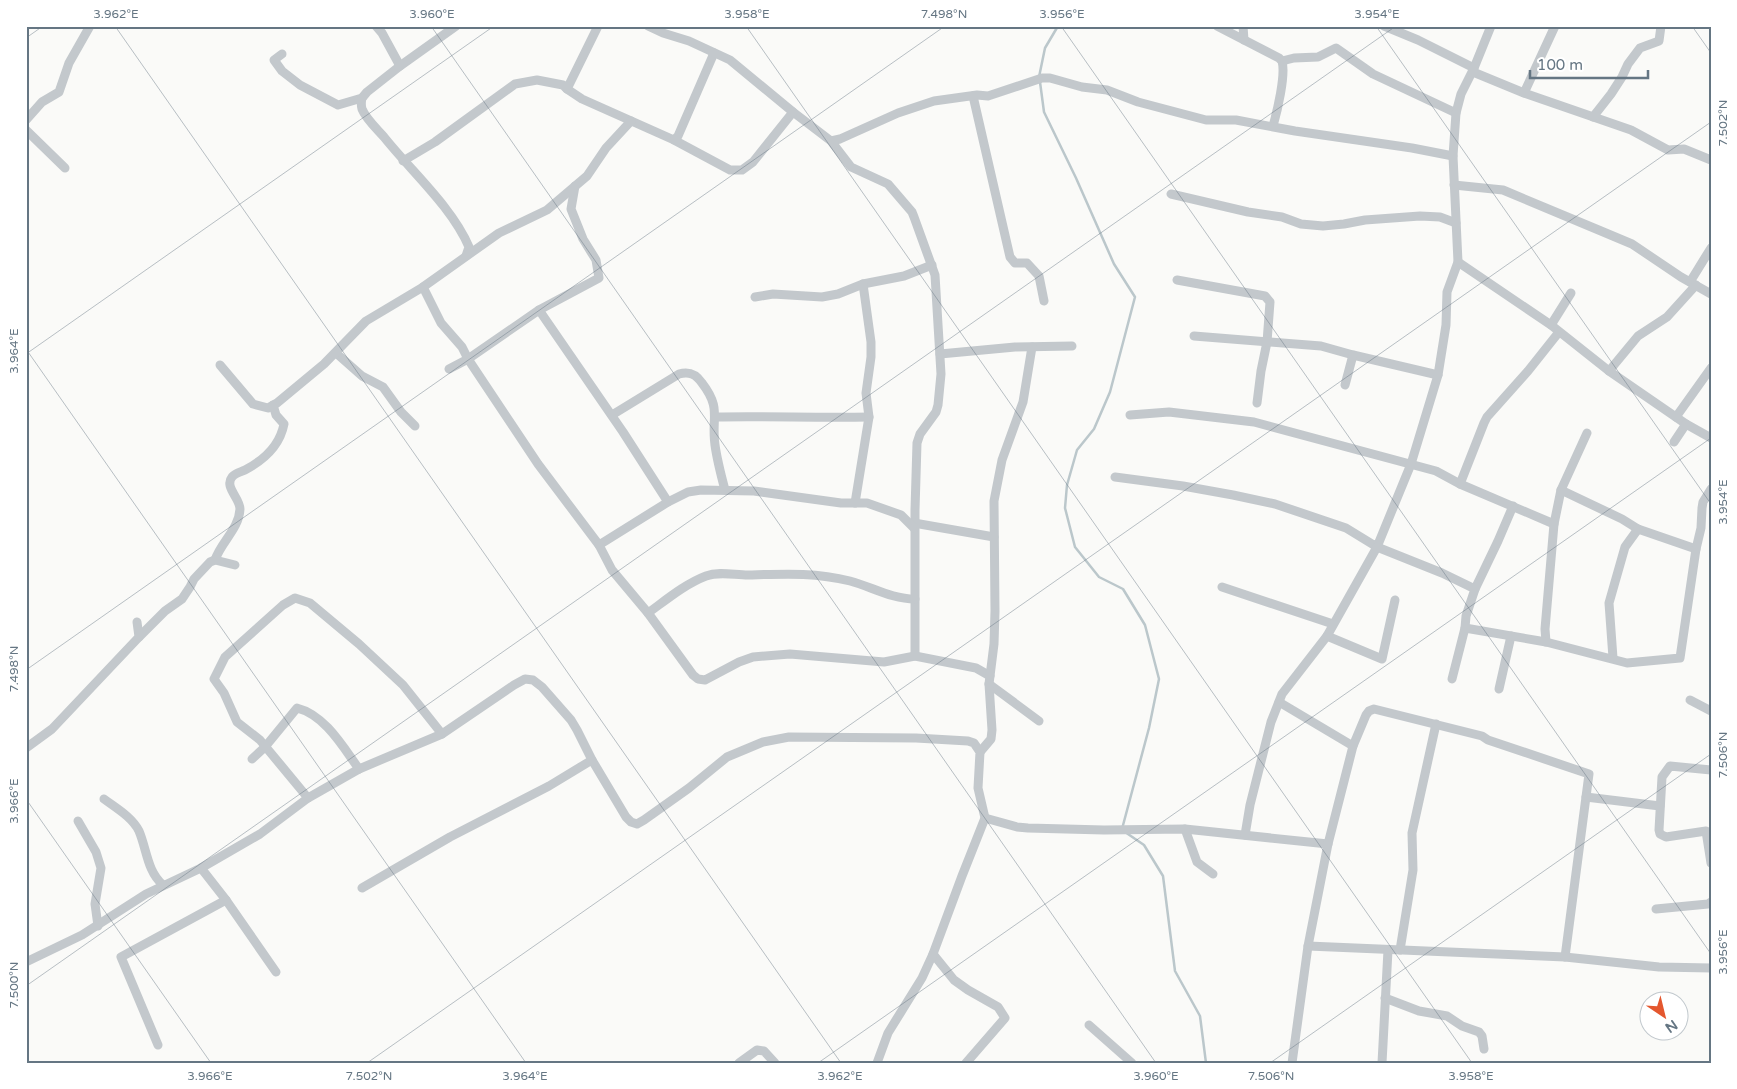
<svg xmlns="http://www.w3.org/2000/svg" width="1737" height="1089" viewBox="0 0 1737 1089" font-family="'Varela Round',sans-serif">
<rect width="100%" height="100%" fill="#fafaf8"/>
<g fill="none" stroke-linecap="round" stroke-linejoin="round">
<g stroke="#bbc7cb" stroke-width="2.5">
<path d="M1039 77 1045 48 1058 26"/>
<path d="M1040 82 1044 112 1076 178 1114 264 1135 297 1110 392 1094 429 1077 450 1067 485 1065 508 1075 547 1099 577 1123 589 1145 625 1159 679 1149 728 1122 829"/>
<path d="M1125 832 1144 845 1163 876 1175 971 1200 1016 1206 1063"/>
</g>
<g stroke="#c3c8cc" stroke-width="9">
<path d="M376 26 382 33 400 66"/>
<path d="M598 26 567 89 582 99 674 140 678 136 714 53"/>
<path d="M648 26 663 33 689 41 730 60 793 112 831 141 851 167 888 184 912 212 914 217 935 275 941 374 938 405 936 412 920 434 917 443 915 510V656"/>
<path d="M1217 26 1279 58 1282 61C1286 75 1277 112 1273 126"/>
<path d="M1243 26 1244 40"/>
<path d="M1384 26 1418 40 1474 68"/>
<path d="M282 54 274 60 282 71 300 85 338 105 362 98 367 92 400 66 456 26"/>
<path d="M1282 61 1294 58 1318 57 1336 48 1373 74 1456 113"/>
<path d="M1473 72 1524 93 1631 130 1668 150 1684 149 1711 160"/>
<path d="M1524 93 1555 26"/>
<path d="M973 96 1010 257 1015 263H1027L1039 276 1044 301"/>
<path d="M362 98C361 102 361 105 362 109 366 119 377 129 384 137 411 171 452 207 469 247L466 256"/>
<path d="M1593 117 1611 94 1622 77 1628 64 1640 48 1659 41 1661 26"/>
<path d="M26 120 42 102 59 92 69 63 90 26"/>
<path d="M26 130 65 168"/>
<path d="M674 140 730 170H742L753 162 793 112"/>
<path d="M831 141 840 139 898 113 934 101 977 95 988 96 1042 78H1050L1082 87 1107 90 1138 102 1206 120H1236L1295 131 1412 148 1453 156"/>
<path d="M403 161 435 142 515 84 537 80 563 85 567 89"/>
<path d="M1454 185 1503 190 1601 231 1632 244 1681 277 1711 294"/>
<path d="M1171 194 1248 212 1282 217 1301 224 1323 226 1344 224 1365 220 1420 216 1440 217 1456 223"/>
<path d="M1458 262 1551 325 1609 371 1686 424 1711 438"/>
<path d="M1177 280 1265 296 1270 302 1267 342 1261 371 1257 403"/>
<path d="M1690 282 1711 248"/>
<path d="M423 287 441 323 462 347 468 359 538 464 599 545 612 570 648 613 693 675 698 679 705 680 739 662 753 657 790 654 884 662 915 656 976 668 990 676"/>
<path d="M755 297 773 294 822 297 838 294 863 284 904 276 932 265"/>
<path d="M539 310 599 278 596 260 583 239 571 209 575 186"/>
<path d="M1551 325 1571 293"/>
<path d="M1194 336 1321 346 1353 355 1438 375"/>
<path d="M336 353 362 376 383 387 401 412 415 426"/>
<path d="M940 354 1015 347 1072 346"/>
<path d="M220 365 253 404 268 408 277 403 324 364 366 321 423 287 499 233 547 210 587 176 606 148 631 121"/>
<path d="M449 369 468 359 539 310 623 432 668 502"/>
<path d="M1609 371 1638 336 1667 317 1696 285"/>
<path d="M1345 385 1353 355"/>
<path d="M612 415 679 374C689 371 696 374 702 383 722 409 711 417 715 445 717 460 721 475 725 490"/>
<path d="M1130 415 1169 412 1254 422 1436 471 1460 484 1554 524"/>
<path d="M715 417C766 416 818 418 869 417"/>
<path d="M1676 417 1711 368"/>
<path d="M1674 442 1686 424"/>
<path d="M1115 477 1183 486 1233 495 1275 504 1346 528 1377 547 1411 464 1438 375 1446 325 1447 292 1458 262 1453 156 1456 113 1461 94 1474 68 1491 26"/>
<path d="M1460 484 1484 423 1487 417 1528 371 1559 332"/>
<path d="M1561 490 1622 519 1638 529 1696 549"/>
<path d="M855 503 869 417 866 393 871 357V342L863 284"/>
<path d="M914 523 994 537"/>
<path d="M599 545 668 502 688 492 701 490 754 491 841 503H867L901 515 914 528"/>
<path d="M215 560C221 542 239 529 240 509 240 498 224 487 232 477 235 473 241 472 245 470 264 460 280 445 284 424L276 415 273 405"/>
<path d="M1222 587 1333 624"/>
<path d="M1475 589 1498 541 1513 506"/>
<path d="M648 613C666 600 685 584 706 576 719 571 734 575 748 575 783 574 814 572 850 581 872 587 892 599 915 599"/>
<path d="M1327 636 1382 659 1395 600"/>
<path d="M139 637 165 611 182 599 190 587 194 579 210 562 215 560 235 565"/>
<path d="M1546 642 1545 629 1554 524 1561 490 1587 433"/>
<path d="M1613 658 1609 603 1625 547 1638 529"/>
<path d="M1452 679 1465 628"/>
<path d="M989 684 1039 721"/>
<path d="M1499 689 1511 636"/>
<path d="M1690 700 1711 711"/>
<path d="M1279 702 1353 746"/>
<path d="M26 748 52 729 139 637 137 622"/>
<path d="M980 752 991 739 992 730 989 684 994 644 995 611 994 501 1002 460 1023 402 1032 347"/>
<path d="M252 759 265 747 297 708C325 715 343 747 359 769"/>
<path d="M1711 770 1670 766 1662 777 1659 830 1660 834 1666 837 1706 831 1711 863"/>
<path d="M1586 797 1660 806"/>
<path d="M308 798 260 740 237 722 224 693 214 679 225 657 283 605 295 598 310 603 359 644 403 685 442 734"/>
<path d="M104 799C116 808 132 817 139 831 147 850 147 871 163 885"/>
<path d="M985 818 1017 827 1028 828 1104 830 1185 829 1328 844"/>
<path d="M78 821 96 852 101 868 95 904 98 926"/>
<path d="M1185 829 1197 862 1213 874"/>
<path d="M1245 835 1250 805 1271 722 1282 694 1327 636 1377 547 1442 573 1475 589 1466 616 1465 628 1546 642 1627 663 1680 658 1696 549 1701 528 1702 508 1703 502 1711 489"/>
<path d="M362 888 450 837 549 786 592 760"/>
<path d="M226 900 276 972"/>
<path d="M1656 909 1708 904 1711 902"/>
<path d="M1308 946 1565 957 1659 967 1711 968"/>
<path d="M1400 950 1413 870 1412 833 1436 724"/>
<path d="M933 954 954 980 968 990 998 1007 1005 1018 966 1063"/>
<path d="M26 962 82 935 146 894 201 868 260 834 308 798 359 769 442 734 514 685 525 679 533 680 542 687 571 720 577 730 592 760 626 817 631 822 637 824 644 820 689 788 727 757 763 742 789 737 916 738 968 741 974 743 980 752 978 788 985 818 962 876 933 954 922 978 888 1033 877 1063"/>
<path d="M1385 998 1419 1011 1447 1016 1462 1026 1479 1032 1482 1036 1484 1049"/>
<path d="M1089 1025 1132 1063"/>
<path d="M158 1045 121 957 226 900 201 868"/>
<path d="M739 1063 757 1050 764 1051 775 1063"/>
<path d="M1292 1063 1308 946 1328 844 1353 746 1366 715 1369 711 1374 709 1482 736 1488 740 1589 774 1565 957"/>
<path d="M1382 1063 1388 950"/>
</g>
</g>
<path fill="none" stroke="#657683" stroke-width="1" stroke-opacity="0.45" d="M115 26 841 1063M431 26 1156 1063M746 26 1472 1063M1061 26 1711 954M1376 26 1711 504M1692 26 1711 53M26 38 43 26M26 349 526 1063M26 354 494 26M26 670 945 26M26 799 211 1063M26 986 1396 26M367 1063 1711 122M818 1063 1711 438M1270 1063 1711 754"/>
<rect width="1737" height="1089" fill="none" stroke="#ffffff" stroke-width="55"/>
<g transform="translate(1664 1016) rotate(145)"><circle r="24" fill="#ffffff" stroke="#c1c8cd"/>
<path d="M0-4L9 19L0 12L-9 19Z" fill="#e4572e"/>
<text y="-8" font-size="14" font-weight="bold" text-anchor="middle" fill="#657683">N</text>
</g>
<path d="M1530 70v8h118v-8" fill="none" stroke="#657683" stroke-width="2.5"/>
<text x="1537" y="70" font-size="15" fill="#657683" stroke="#ffffff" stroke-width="4" paint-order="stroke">100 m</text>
<rect x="28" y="28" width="1682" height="1034" fill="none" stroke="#657683" stroke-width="2"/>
<g font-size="12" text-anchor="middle" fill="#657683">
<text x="116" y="18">3.962°E</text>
<text x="432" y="18">3.960°E</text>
<text x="747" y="18">3.958°E</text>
<text x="944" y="18">7.498°N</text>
<text x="1062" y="18">3.956°E</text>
<text x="1377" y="18">3.954°E</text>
<text transform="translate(1723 123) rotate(-90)" y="4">7.502°N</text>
<text transform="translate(14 351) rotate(-90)" y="4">3.964°E</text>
<text transform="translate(1723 502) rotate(-90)" y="4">3.954°E</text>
<text transform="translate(14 669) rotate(-90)" y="4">7.498°N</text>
<text transform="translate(1723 755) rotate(-90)" y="4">7.506°N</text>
<text transform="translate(14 801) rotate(-90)" y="4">3.966°E</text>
<text transform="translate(1723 952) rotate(-90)" y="4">3.956°E</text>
<text transform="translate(14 985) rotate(-90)" y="4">7.500°N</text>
<text x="210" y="1080">3.966°E</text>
<text x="369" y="1080">7.502°N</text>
<text x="525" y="1080">3.964°E</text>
<text x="840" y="1080">3.962°E</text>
<text x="1156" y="1080">3.960°E</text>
<text x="1271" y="1080">7.506°N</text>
<text x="1471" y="1080">3.958°E</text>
</g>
</svg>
